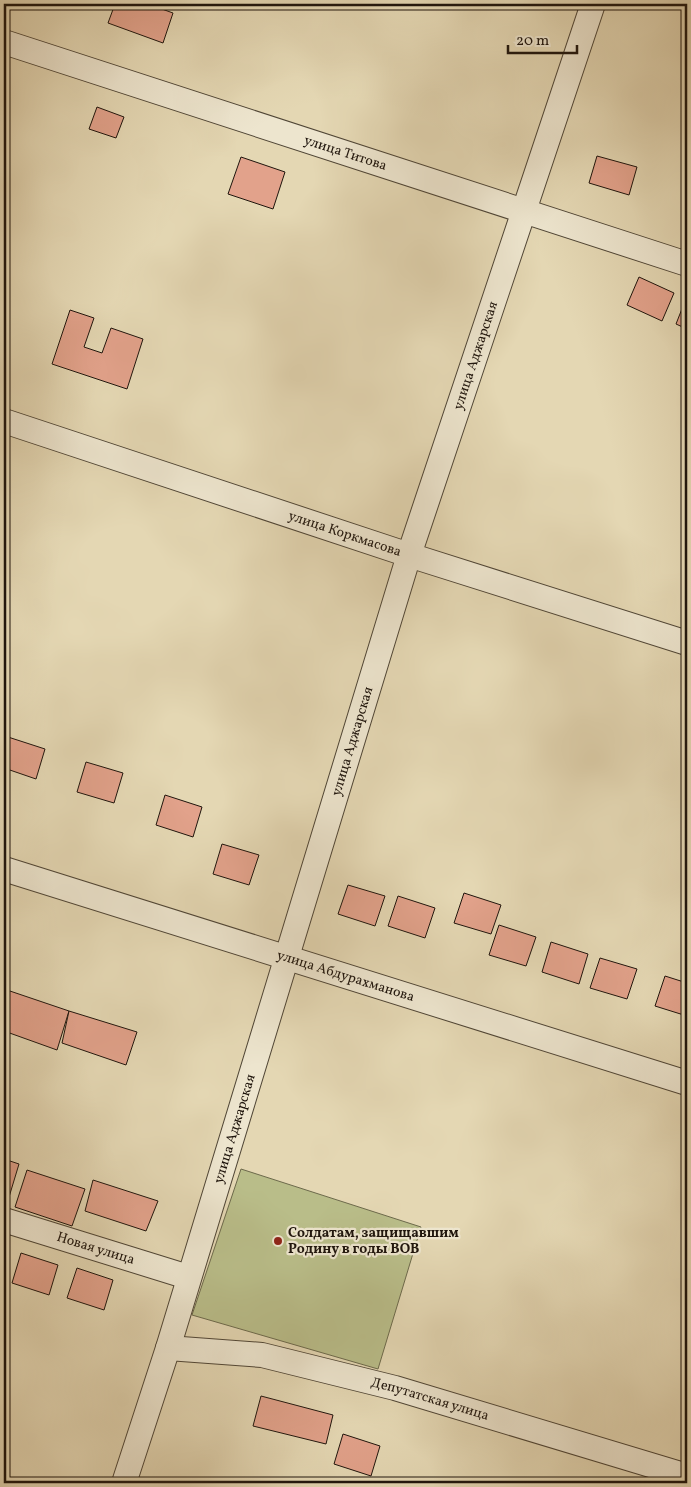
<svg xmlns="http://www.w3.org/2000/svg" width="691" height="1487" viewBox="0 0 691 1487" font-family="Vollkorn,serif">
<rect width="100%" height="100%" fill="#e4d7b3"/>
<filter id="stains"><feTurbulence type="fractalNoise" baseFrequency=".004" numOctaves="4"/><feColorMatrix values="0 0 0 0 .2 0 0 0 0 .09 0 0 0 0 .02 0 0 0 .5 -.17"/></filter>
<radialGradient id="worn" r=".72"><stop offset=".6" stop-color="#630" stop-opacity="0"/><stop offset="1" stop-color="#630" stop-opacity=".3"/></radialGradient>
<path fill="#b9bd89" stroke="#6c694b" d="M241 1169 421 1227 378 1369 192 1315Z"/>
<g fill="#e2a28b" stroke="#1f150d">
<path d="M115 4H148L173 13 163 43 108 23Z"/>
<path d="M97 107 124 117 116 138 89 129Z"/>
<path d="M597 156 637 167 629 195 589 183Z"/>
<path d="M241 157 285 172 273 209 228 194Z"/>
<path d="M639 277 674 293 662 321 627 305Z"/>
<path d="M687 296V329L676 324Z"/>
<path d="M70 310 94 318 84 347 102 353 111 328 143 339 127 389 52 364Z"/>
<path d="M8 737 45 749 36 779 4 768V752Z"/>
<path d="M86 762 123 773 114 803 77 792Z"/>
<path d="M165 795 202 807 193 837 156 825Z"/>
<path d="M222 844 259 855 249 885 213 874Z"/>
<path d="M348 885 385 896 375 926 338 914Z"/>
<path d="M464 893 501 905 491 934 454 923Z"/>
<path d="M398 896 435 908 425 938 388 926Z"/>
<path d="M499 925 536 937 526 966 489 955Z"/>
<path d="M551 942 588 954 579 984 542 972Z"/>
<path d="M600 958 637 969 627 999 590 988Z"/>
<path d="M665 976 687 983V1016L655 1006Z"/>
<path d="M4 989 69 1011 57 1050 4 1031Z"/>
<path d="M69 1011 137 1032 126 1065 62 1043Z"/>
<path d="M4 1159 19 1164 6 1207 4 1206Z"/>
<path d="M27 1170 85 1189 72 1226 15 1207Z"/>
<path d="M93 1180 158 1201 146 1231 85 1211Z"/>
<path d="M21 1253 58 1265 49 1295 12 1283Z"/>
<path d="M77 1268 113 1280 104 1310 67 1298Z"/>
<path d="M261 1396 333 1415 326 1444 253 1426Z"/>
<path d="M343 1434 380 1446 371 1476 334 1464Z"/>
</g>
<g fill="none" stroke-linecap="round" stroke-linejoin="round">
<g stroke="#504636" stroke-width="26">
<g id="street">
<path id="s1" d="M4 42 687 264"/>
<path id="s2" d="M4 421 409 555 687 643"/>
<path id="s3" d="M4 869 687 1083"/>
<path id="s4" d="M4 1220 188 1277"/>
<path id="s5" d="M168 1348 262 1355 395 1388 687 1476"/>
<path id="s6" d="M124 1483 168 1348 409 555 593 4"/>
</g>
</g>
<use href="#street" stroke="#ede5ce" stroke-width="24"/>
</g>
<circle fill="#8f2418" stroke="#ede5ce" stroke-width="2" cx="278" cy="1241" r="5"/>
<g text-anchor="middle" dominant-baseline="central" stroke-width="4.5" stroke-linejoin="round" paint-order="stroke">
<g font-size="14" fill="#1f150d" stroke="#ede5ce">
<text stroke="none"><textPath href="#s1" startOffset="359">улица Титова</textPath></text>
<text stroke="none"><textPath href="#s6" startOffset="1181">улица Аджарская</textPath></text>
<text stroke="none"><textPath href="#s2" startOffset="359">улица Коркмасова</textPath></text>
<text stroke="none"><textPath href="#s6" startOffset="776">улица Аджарская</textPath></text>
<text stroke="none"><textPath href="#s3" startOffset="358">улица Абдурахманова</textPath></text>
<text stroke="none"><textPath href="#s6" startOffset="371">улица Аджарская</textPath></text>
<text stroke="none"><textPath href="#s4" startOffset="96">Новая улица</textPath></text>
<text stroke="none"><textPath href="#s5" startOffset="268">Депутатская улица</textPath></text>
</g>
<g font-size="14" font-weight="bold" fill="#1f150d" stroke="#ede5ce" text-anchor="start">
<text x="288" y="1233">Солдатам, защищавшим<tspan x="288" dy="16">Родину в годы ВОВ</tspan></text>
</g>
</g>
<rect width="691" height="1487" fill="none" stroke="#e4d7b3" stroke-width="20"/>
<rect x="5" y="5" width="681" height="1477" fill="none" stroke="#1f150d" stroke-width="2.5"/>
<rect x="10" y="10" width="671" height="1467" fill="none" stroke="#1f150d"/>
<path d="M508 45v8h69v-8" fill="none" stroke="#1f150d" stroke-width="2.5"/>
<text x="516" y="45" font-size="15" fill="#1f150d" stroke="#ede5ce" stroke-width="4" paint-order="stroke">20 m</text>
<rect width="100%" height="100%" filter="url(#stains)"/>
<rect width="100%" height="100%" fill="url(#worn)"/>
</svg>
